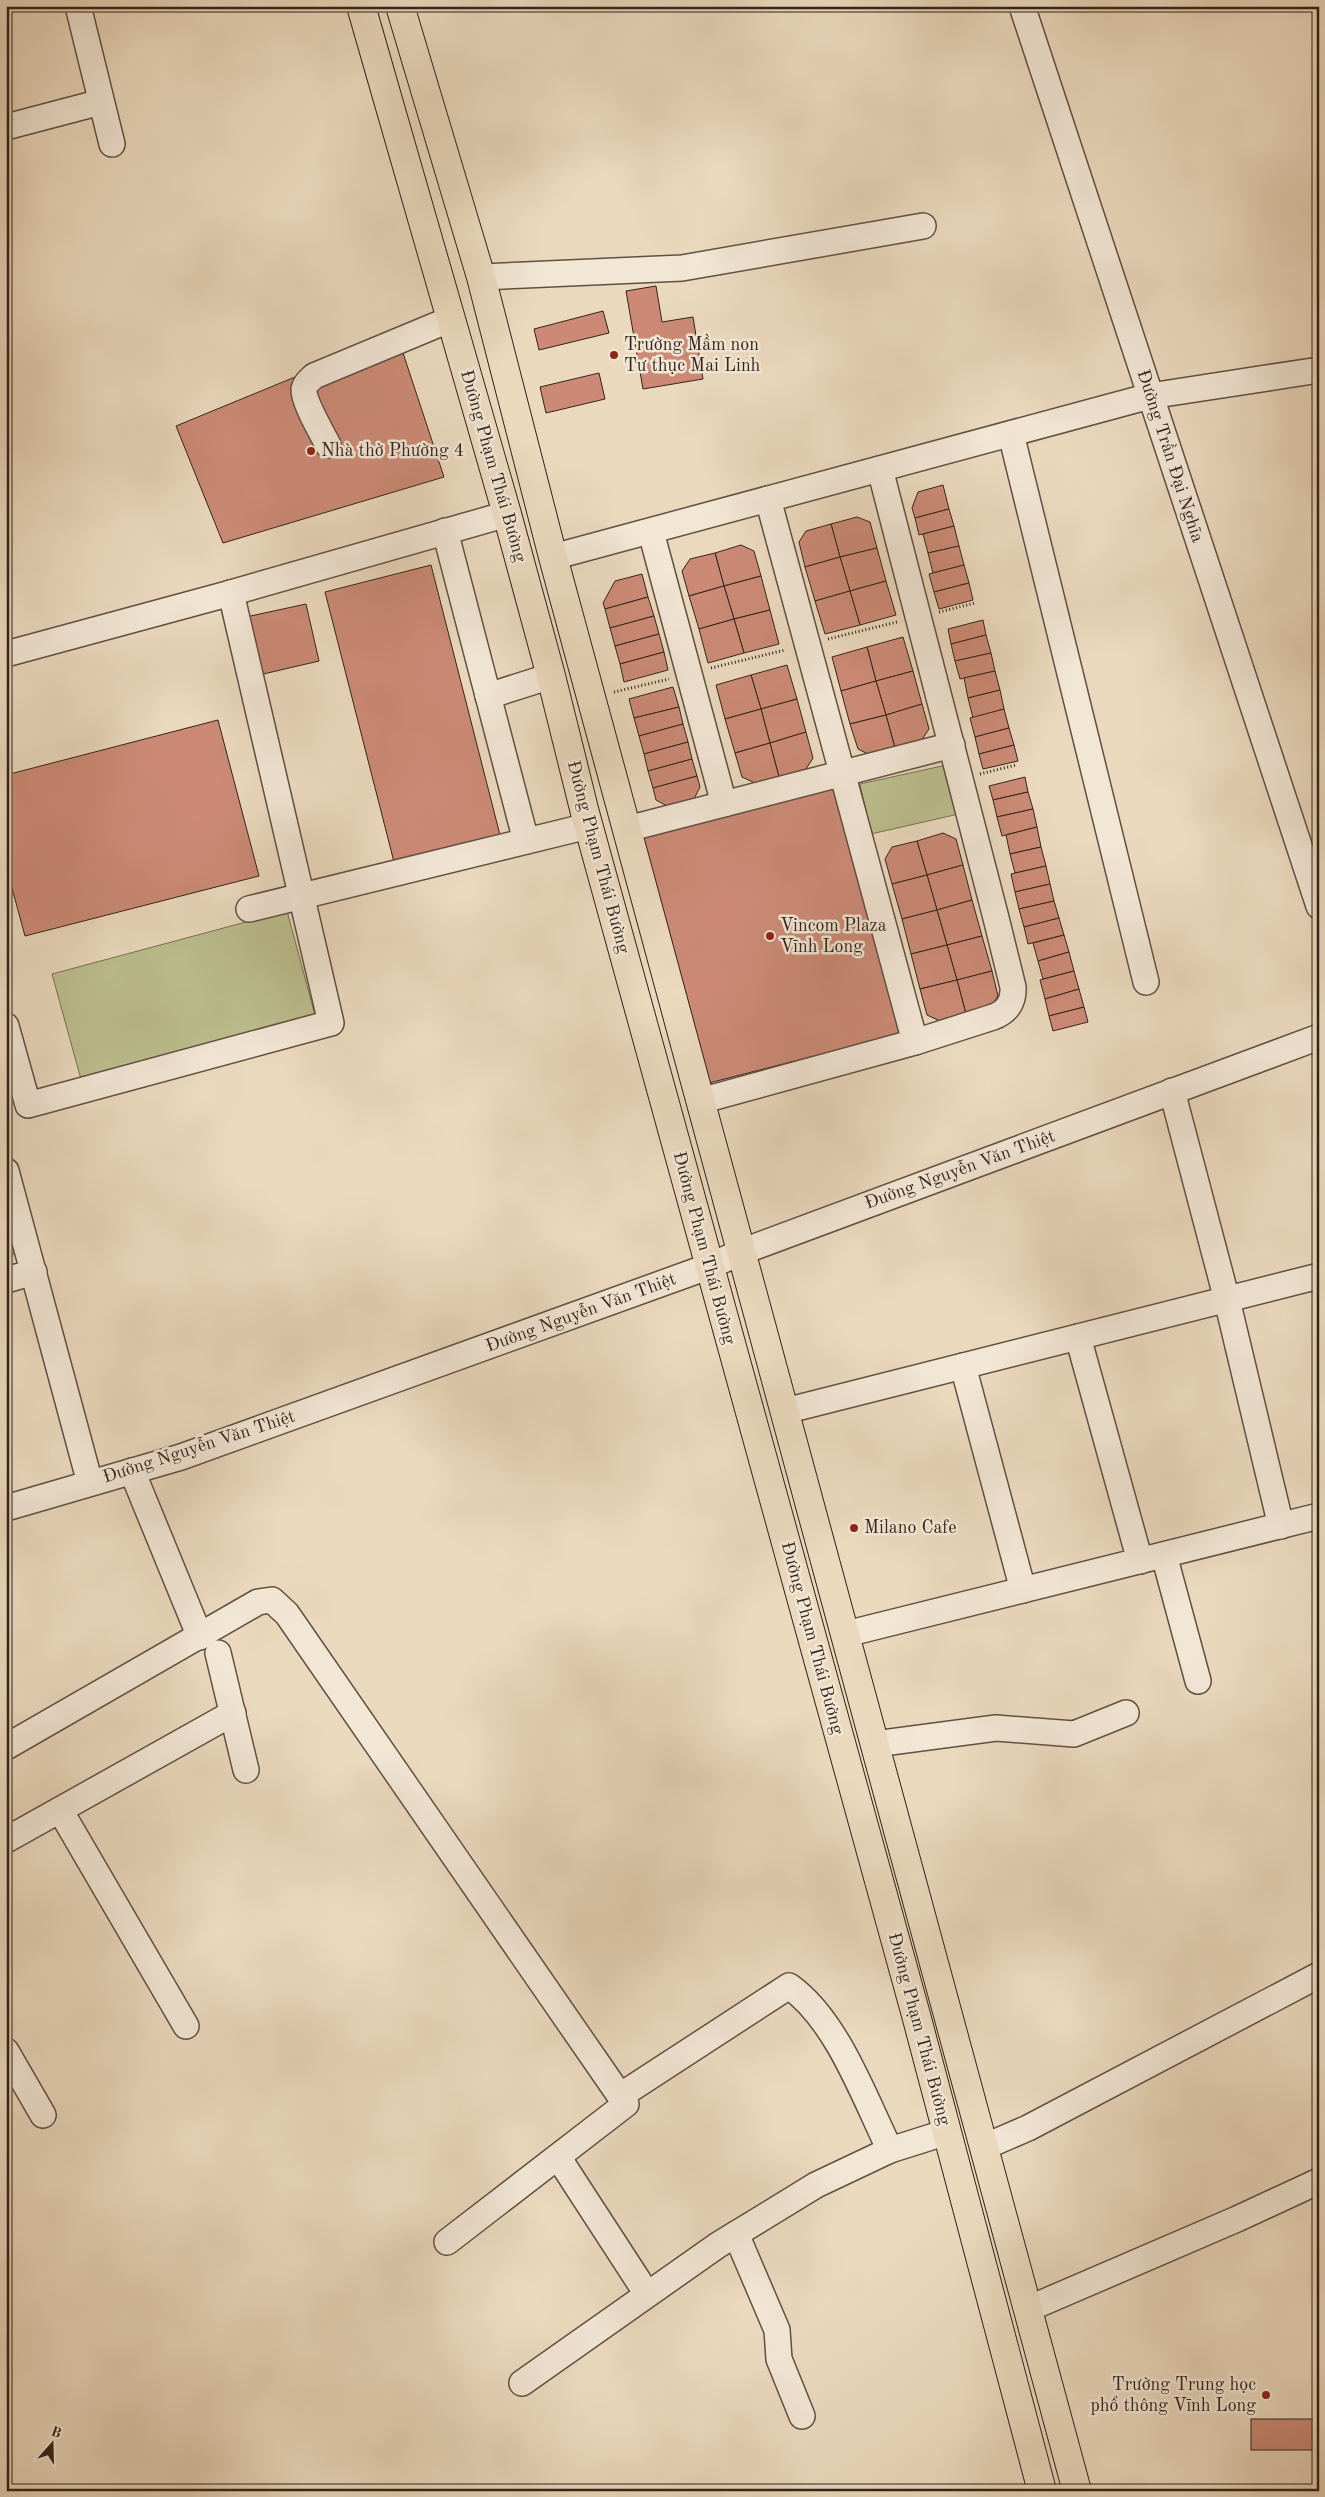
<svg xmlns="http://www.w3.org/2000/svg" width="1325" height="2497" viewBox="0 0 1325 2497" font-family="'Old Standard TT',serif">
<rect width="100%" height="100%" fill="#ebd9be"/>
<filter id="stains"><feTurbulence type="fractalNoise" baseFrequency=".004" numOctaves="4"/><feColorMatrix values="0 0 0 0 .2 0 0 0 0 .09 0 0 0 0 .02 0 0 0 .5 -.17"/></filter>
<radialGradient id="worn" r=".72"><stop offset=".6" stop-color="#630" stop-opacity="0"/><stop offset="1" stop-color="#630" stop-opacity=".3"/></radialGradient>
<g fill="#bcbe8e" stroke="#777054">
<path d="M951 764 963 813 871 834 860 784Z"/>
<path d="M287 911 316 1019 82 1083 52 974Z"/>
<path d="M6 1202C12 1224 25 1247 6 1264Z"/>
</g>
<g fill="#cc8a76" stroke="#32231a">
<path d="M656 286 662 322 693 317 703 379 643 389 626 291Z"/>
<path d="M603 311 609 333 539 350 534 329Z"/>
<path d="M397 335 444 477 223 543 176 426Z"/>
<path d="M599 373 605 399 546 413 540 387Z"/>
<path d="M943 485 949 509 915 518 912 508 918 492Z"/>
<path d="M949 509 954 526 919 535 915 518Z"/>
<path d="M857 517 870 522 877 548 840 557 831 524Z"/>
<path d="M831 524 840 557 805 567 799 542 806 531Z"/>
<path d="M954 526 959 546 928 553 923 534Z"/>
<path d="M741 545 754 551 761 576 724 586 715 553Z"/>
<path d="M959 546 964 565 933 573 928 553Z"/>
<path d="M877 548 886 581 850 591 840 557Z"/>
<path d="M715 553 724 586 689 596 682 571 690 559Z"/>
<path d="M840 557 850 591 815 601 805 567Z"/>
<path d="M431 565 500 835 394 862 325 592Z"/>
<path d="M964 565 969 583 934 592 929 574Z"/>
<path d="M642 574 648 597 605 609 603 603 615 581Z"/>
<path d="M761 576 770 610 734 619 724 586Z"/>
<path d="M886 581 896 615 860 625 850 591Z"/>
<path d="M969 583 973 600 939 609 934 592Z"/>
<path d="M724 586 734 619 699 629 689 596Z"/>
<path d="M850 591 860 625 825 634 815 601Z"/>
<path d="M648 597 654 616 610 628 605 609Z"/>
<path d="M306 604 319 661 259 675 246 617Z"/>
<path d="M770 610 779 644 744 653 734 619Z"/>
<path d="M654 616 659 634 615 646 610 628Z"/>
<path d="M734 619 744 653 708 663 699 629Z"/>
<path d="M983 620 986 635 951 644 948 629Z"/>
<path d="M659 634 664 652 620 664 615 646Z"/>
<path d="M986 635 991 653 955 661 951 644Z"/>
<path d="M903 637 913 671 876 681 867 647Z"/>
<path d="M867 647 876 681 841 691 832 657Z"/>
<path d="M664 652 668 670 624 682 620 664Z"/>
<path d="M991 653 995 671 960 679 955 661Z"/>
<path d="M787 665 797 699 761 709 751 675Z"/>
<path d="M913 671 922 704 886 715 876 681Z"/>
<path d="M995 671 1000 690 968 698 964 678Z"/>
<path d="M751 675 761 709 725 719 716 685Z"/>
<path d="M876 681 886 715 850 724 841 691Z"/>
<path d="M673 687 679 707 634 718 629 699Z"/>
<path d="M1000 690 1004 709 973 718 968 698Z"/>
<path d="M797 699 806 732 770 743 761 709Z"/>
<path d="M922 704 929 729 921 741 895 748 886 715Z"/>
<path d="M679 707 683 724 639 736 634 718Z"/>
<path d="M761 709 770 743 735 753 725 719Z"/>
<path d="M1004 709 1009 728 975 737 970 718Z"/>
<path d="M886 715 895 748 870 755 858 749 850 724Z"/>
<path d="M218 720 259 876 25 936 6 866V775Z"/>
<path d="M683 724 688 742 644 754 639 736Z"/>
<path d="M1009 728 1014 745 979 754 975 737Z"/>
<path d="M806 732 813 758 806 769 779 777 770 743Z"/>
<path d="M688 742 692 759 648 771 644 754Z"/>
<path d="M770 743 779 777 755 783 742 777 735 753Z"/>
<path d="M1014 745 1018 761 983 769 979 754Z"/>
<path d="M692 759 697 776 653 788 648 771Z"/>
<path d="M697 776 700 787 694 799 667 806 656 800 653 788Z"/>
<path d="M1025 777 1028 792 993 800 989 786Z"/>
<path d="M835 788 900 1034 705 1084 640 839Z"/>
<path d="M1028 792 1033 809 997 817 993 800Z"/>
<path d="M1033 809 1037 827 1002 836 997 817Z"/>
<path d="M1037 827 1041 847 1010 854 1006 835Z"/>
<path d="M943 833 956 839 963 865 927 875 917 841Z"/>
<path d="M917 841 927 875 892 884 885 859 892 847Z"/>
<path d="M1041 847 1046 866 1015 873 1010 854Z"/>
<path d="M963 865 972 900 937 910 927 875Z"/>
<path d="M1046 866 1050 884 1015 892 1011 874Z"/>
<path d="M927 875 937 910 902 919 892 884Z"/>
<path d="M1050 884 1054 901 1019 909 1015 892Z"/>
<path d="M972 900 982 936 947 945 937 910Z"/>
<path d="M1054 901 1059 918 1024 927 1019 909Z"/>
<path d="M937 910 947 945 911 954 902 919Z"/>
<path d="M1059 918 1064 935 1028 944 1024 927Z"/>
<path d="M1064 935 1069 952 1038 961 1033 943Z"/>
<path d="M982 936 992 971 957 980 947 945Z"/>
<path d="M947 945 957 980 920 989 911 954Z"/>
<path d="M1069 952 1074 971 1043 979 1038 961Z"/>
<path d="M992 971 998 996 991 1007 966 1014 957 980Z"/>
<path d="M1074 971 1079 989 1045 999 1040 980Z"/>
<path d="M957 980 966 1014 940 1021 927 1015 920 989Z"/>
<path d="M1079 989 1084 1007 1049 1016 1045 999Z"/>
<path d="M1084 1007 1088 1022 1053 1031 1049 1016Z"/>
<rect x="1251" y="2419" width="64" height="31"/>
</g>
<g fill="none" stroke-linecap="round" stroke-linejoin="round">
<g stroke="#605043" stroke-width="28">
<g id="minor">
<path d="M78 6 112 144"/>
<path d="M1022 6 1319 906"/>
<path d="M6 127 101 102"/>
<path d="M481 277 682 268 923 226"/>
<path d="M1011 434 1146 982"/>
<path d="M328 445C322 433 303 401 304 389 305 383 310 380 314 376L451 319"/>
<path d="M768 499 915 1042"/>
<path d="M445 531 526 841"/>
<path d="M651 532 724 804"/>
<path d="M553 557 1150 396 1319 370"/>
<path d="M6 654 220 596 507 514"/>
<path d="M488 696 551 676"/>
<path d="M627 829 952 745"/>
<path d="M249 909 588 826"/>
<path d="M6 1026 28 1105 331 1023 231 593"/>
<path d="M1172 1091 1227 1300 1281 1526"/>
<path d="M700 1101 915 1042 993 1017C1007 1012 1014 1002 1013 987L996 918 880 469"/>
<path d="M6 1171 90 1483"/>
<path d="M6 1280 34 1272"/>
<path d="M1078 1337 1140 1561"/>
<path d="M963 1366 1023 1590"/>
<path d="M785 1411 1319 1276"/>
<path d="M132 1471 200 1637"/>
<path d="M6 1508 181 1457 710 1266 741 1252 1319 1037"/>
<path d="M1164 1555 1198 1681"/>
<path d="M846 1634 1319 1516"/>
<path d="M218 1653 246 1770"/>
<path d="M875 1744 996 1728 1074 1734 1126 1713"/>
<path d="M6 1747 258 1602 272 1600 287 1614 620 2096 789 1986C837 2020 864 2097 890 2150L947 2132"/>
<path d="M60 1810 186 2026"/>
<path d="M6 1840 233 1713"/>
<path d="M6 2051 43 2115"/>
<path d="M984 2147 1028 2128 1319 1975"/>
<path d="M558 2157 647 2294"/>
<path d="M736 2234 777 2330 779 2359 802 2416"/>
<path d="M447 2242 626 2104 620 2096"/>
<path d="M1028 2309 1237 2219 1319 2181"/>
<path d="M522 2383 718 2245 816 2185 890 2150"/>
</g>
</g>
<g stroke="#32231a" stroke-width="30">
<g id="major">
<path d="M361 6 507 514 551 676 585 813 916 2015 1042 2491"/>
<path d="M400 6 481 277 553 557 1077 2491"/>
</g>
</g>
<g stroke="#32231a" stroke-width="3" stroke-dasharray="1 2.5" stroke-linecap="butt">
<path d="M939 612 975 603"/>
<path d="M828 639 897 622"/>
<path d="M711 668 785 650"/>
<path d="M614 692 669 679"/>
<path d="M980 774 1016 765"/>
</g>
<use href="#minor" stroke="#f2e6d5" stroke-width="25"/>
<use href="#major" stroke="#ebd9be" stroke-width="28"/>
</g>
<g fill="#8f2418" stroke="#f2e6d5" stroke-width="2">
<circle cx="614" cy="355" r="5"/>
<circle cx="311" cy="451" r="5"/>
<circle cx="770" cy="936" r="5"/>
<circle cx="854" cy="1528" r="5"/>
<circle cx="1266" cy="2395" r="5"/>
</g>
<g text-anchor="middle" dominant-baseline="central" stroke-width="5" stroke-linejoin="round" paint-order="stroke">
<g font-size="18" fill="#32231a" stroke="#f2e6d5" text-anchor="start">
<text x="624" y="345">Trường Mầm non<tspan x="624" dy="21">Tư thục Mai Linh</tspan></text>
<text x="321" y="451">Nhà thờ Phường 4</text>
<text x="780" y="926">Vincom Plaza<tspan x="780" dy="21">Vĩnh Long</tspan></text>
<text x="864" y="1528">Milano Cafe</text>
<text x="1256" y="2385" text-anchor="end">Trường Trung học<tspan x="1256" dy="21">phổ thông Vĩnh Long</tspan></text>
</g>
<g font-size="18" fill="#32231a" stroke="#f2e6d5">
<text transform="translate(1170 456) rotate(72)">Đường Trần Đại Nghĩa</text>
<text transform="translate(493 466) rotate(74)">Đường Phạm Thái Bường</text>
<text transform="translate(598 857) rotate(75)">Đường Phạm Thái Bường</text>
<text transform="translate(960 1170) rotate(-20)">Đường Nguyễn Văn Thiệt</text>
<text transform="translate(704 1248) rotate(75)">Đường Phạm Thái Bường</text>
<text transform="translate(581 1313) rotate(-20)">Đường Nguyễn Văn Thiệt</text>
<text transform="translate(199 1447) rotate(-18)">Đường Nguyễn Văn Thiệt</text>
<text transform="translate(812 1638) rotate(75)">Đường Phạm Thái Bường</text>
<text transform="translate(919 2029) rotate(75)">Đường Phạm Thái Bường</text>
</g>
</g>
<rect width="1325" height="2497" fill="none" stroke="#ebd9be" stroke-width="25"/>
<rect x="8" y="8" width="1310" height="2482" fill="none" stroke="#32231a" stroke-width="2.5"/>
<rect x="12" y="12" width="1300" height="2472" fill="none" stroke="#32231a"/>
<g transform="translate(52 2444) rotate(20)" stroke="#f2e6d5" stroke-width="4" paint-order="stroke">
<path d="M0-4L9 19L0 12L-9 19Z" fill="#32231a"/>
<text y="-8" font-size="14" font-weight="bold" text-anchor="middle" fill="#32231a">B</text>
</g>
<rect width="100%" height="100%" filter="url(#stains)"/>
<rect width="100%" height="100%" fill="url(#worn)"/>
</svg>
